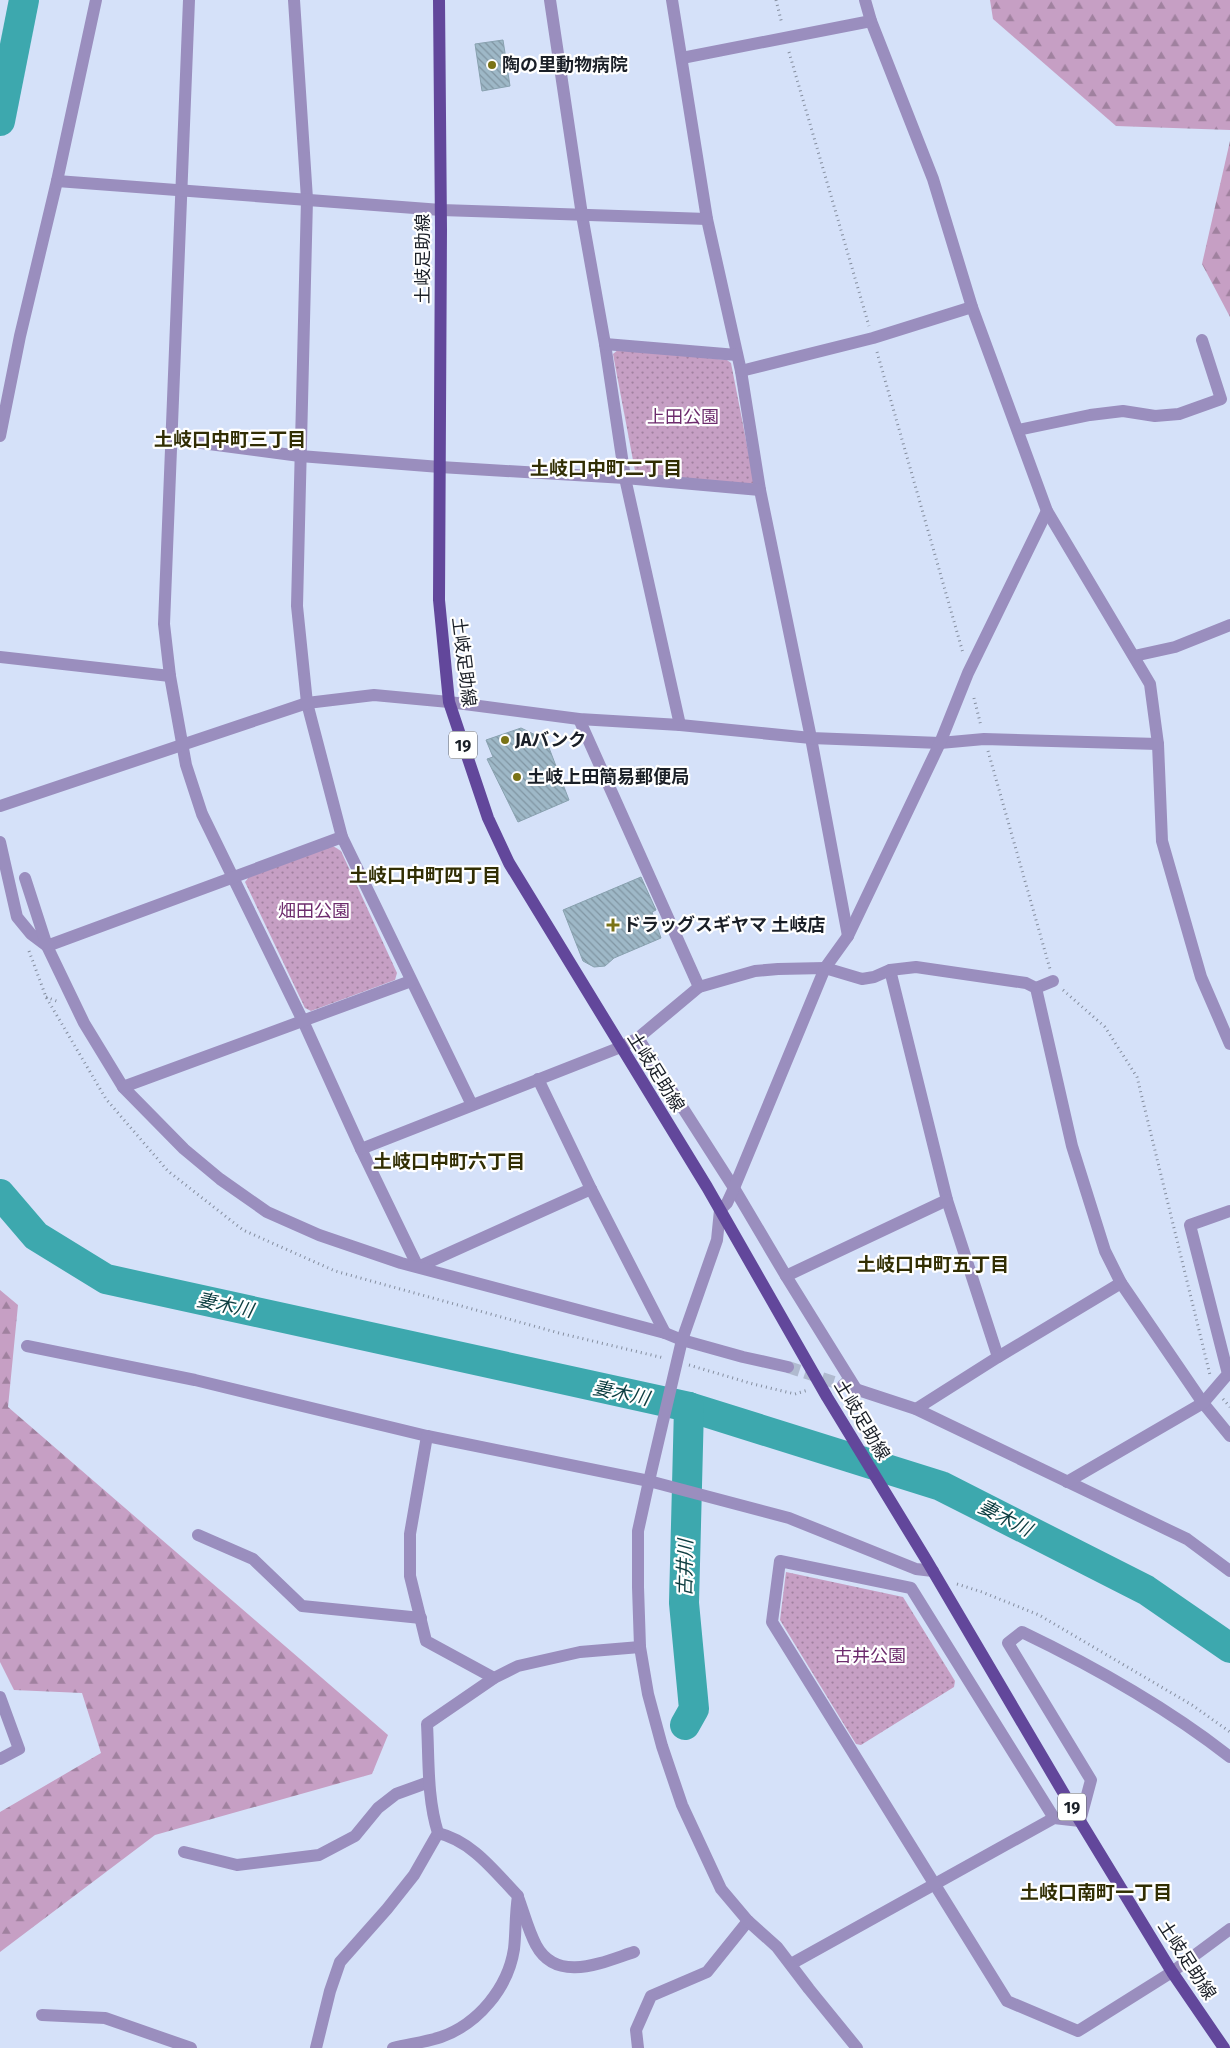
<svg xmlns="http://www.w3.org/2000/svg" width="1230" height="2048" viewBox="0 0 1230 2048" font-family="'Fira Sans','Noto Sans JP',sans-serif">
<defs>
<pattern id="forest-firs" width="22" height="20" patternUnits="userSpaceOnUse" patternTransform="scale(1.25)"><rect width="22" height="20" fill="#c69fc4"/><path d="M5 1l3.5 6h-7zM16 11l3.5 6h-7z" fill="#a0819f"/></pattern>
<pattern id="park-dots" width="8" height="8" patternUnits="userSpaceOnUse" patternTransform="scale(1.25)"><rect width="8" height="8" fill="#c69fc4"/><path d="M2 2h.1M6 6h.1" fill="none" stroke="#a0819f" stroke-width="1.8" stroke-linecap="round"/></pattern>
<pattern id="building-back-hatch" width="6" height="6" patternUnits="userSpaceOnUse" patternTransform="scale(1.25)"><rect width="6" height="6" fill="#9eb8c7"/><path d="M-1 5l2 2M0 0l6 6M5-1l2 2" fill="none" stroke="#8095a2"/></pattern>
</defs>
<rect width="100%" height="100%" fill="#d5e1f9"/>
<g fill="url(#forest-firs)">
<path d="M990 0H1230V130L1116 126 993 19Z"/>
<path d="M1230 141V317L1202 264Z"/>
<path d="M0 1290 18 1305 8 1407 388 1735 372 1774 155 1835 0 1952V1812L101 1753 82 1693 14 1690 0 1662Z"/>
</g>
<g fill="url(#park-dots)">
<path d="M619 349 727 360 731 363 754 481 752 485 639 475 635 471 613 354Z"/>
<path d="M333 846 341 851 397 973 395 980 311 1011 305 1008 245 882 249 877Z"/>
<path d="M786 1572 903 1597 955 1681 954 1687 861 1745 856 1744 780 1620Z"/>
</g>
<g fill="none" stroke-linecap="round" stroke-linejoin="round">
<g stroke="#3da8ae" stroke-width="30">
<path d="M0 121 24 0"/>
<path d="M0 1194 36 1236 106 1279 689 1407 941 1486 1146 1590 1230 1648"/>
<path d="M685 1725 694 1709 684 1603 689 1407"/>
</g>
</g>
<g fill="url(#building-back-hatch)" stroke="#88a1af">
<path d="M503 40 510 86 482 91 475 44Z"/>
<path d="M521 728 546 740 569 800 518 822 487 759 493 757 486 740Z"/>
<path d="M641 877 656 910 652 912 661 938 614 958 605 966 594 967 583 961 563 910Z"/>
</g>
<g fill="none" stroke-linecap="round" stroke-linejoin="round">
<path stroke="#b0bacf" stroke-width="12" stroke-dasharray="12 6" stroke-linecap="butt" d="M788 1367 843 1385"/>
<g stroke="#858e9f" stroke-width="3" stroke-dasharray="1 4" stroke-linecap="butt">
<path d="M776 0 782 24"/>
<path d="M789 52 869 326"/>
<path d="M877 352 963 653"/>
<path d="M974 698 981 726"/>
<path d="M988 751 1050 969"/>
<path d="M29 951 46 997 106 1099 168 1171 243 1230 335 1271 559 1333 664 1358"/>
<path d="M1063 990 1105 1027 1137 1077 1210 1375"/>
<path d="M46 997 59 1002"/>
<path d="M689 1365 753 1384 795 1394 808 1390"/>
<path d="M1223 1399 1230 1407"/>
<path d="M957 1584 982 1592 1039 1615 1192 1705 1230 1732"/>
</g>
<g stroke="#9a8ebe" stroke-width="12">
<path d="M189 0 164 624 170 676 186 765 202 814 303 1021 361 1149 418 1267 591 1189"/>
<path d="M294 0 307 199 297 606 307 703 342 837 472 1105"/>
<path d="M550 0 582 215 605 344 625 478 680 725"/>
<path d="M672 0 707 219 741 371 760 490 811 738 848 936"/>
<path d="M865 0 871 21 933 179 972 307 1047 511 1150 684 1158 744 1162 841 1201 977 1230 1044"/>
<path d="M682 58 871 21"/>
<path d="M57 181 441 210 707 219"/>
<path d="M605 344 737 355"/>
<path d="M741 371 873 338 972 307"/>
<path d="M1018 430 1090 415 1123 411 1155 416 1179 414 1221 399 1202 340"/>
<path d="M0 436 20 336 57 181 96 0"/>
<path d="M171 439 300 456 440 467 625 478 760 490"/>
<path d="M1134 656 1175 647 1230 625"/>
<path d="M0 657 170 676"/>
<path d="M449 702 579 719 680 725 811 738 940 743 984 739 1158 744"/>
<path d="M579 719 699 987"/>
<path d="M0 842 17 917 31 934 47 946 84 1023 123 1087 184 1149 220 1179 267 1212 319 1235 401 1263 665 1333 682 1340 743 1357 788 1367"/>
<path d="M25 878 47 946 342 837"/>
<path d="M890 970 947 1200 998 1357"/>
<path d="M1036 988 1053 981"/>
<path d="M638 1038 734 1188 786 1276 856 1389"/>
<path d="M538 1079 591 1189 665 1333"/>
<path d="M123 1087 411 981"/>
<path d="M361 1149 621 1047 638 1038 699 987 755 971 778 969 825 968 862 979 874 977 890 970 916 967 1026 983 1036 988 1072 1146 1105 1251 1121 1283 998 1357 916 1409"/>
<path d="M786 1276 947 1200"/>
<path d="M1121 1283 1203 1403 1230 1436"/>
<path d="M27 1346 195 1380 427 1436 649 1481 789 1518 916 1569 933 1571"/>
<path d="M843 1385 916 1409 1187 1539 1230 1571"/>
<path d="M427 1436 410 1534V1576L426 1641 494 1678"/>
<path d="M649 1481 682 1340 717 1240 720 1210 727 1203 734 1188 825 968 848 936 940 743 968 673 1047 511"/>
<path d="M1067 1482 1203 1403 1228 1374 1190 1225 1230 1211"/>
<path d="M198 1535 253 1559 302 1606 421 1618"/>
<path d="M0 1697 19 1749 0 1759"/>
<path d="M1054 1818 911 1588 780 1561 772 1622 1007 2001 1078 2031 1172 1972 1230 1929"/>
<path d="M184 1852 237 1865 319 1855 355 1836 378 1808 396 1794 429 1782"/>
<path d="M518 1897C524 1913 528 1930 536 1945 557 1984 603 1962 634 1952"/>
<path d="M791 1964 1054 1818 1080 1821 1091 1780 1008 1643 1022 1632C1095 1667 1166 1707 1230 1757"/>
<path d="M42 2015 105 2018 191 2048"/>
<path d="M316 2048 330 1991 340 1962 387 1909 414 1875 438 1833C427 1798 429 1760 427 1724L494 1678 518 1666 580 1652 640 1647"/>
<path d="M393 2048C409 2044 426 2042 441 2037 478 2024 508 1988 514 1949 516 1932 515 1915 518 1896 495 1872 472 1841 438 1833"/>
<path d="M638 2048 636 2030 651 1996 707 1972 748 1921"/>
</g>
<g stroke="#9a8ebe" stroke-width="12">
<path d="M0 806 307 703 374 695 449 702"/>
<path d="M649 1481 638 1531V1587L640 1647 648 1694 662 1746 682 1805 721 1889 748 1921 777 1947 809 1989 857 2048"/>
</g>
<path stroke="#62479b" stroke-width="12" d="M439 0 441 229 439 600 449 702 488 818 509 863 707 1187 827 1397 927 1561 1080 1821 1172 1972 1224 2048"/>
</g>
<g fill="#7a7316" stroke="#fff" stroke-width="2">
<circle cx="492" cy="65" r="5"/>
<circle cx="505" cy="740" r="5"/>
<circle cx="517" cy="777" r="5"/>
<path d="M610.5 917.5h5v5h5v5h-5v5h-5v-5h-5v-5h5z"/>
</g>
<g text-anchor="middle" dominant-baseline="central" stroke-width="4.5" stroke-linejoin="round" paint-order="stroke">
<g fill="#fff" stroke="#5f6268" stroke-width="1">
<rect x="449" y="731.5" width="28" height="27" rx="4"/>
<rect x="1058" y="1793.5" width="28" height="27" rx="4"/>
</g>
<g font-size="16" font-weight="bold" fill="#1a1f27">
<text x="463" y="745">19</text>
<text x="1072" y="1807">19</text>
</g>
<g font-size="18" font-weight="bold" fill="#1a1f27" stroke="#fff" text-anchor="start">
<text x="502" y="65">陶の里動物病院</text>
<text x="515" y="740">JAバンク</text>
<text x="527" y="777">土岐上田簡易郵便局</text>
<text x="623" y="925">ドラッグスギヤマ 土岐店</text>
</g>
<g font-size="18" fill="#1a1f27" stroke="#fff">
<text transform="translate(423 259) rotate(-90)">土岐足助線</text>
<text transform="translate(464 662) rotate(83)">土岐足助線</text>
<text transform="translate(656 1072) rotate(58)">土岐足助線</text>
<text transform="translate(862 1420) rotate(59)">土岐足助線</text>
<text transform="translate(1187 1960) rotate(57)">土岐足助線</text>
</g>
<g font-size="18" fill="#6d2c6d" stroke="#fff">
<text x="683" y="417">上田公園</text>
<text x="314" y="911">畑田公園</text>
<text x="870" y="1656">古井公園</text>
</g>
<g font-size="19" font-weight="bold" fill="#312e03" stroke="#fff">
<text x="230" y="439">土岐口中町三丁目</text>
<text x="606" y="468">土岐口中町二丁目</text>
<text x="425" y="875">土岐口中町四丁目</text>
<text x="449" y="1161">土岐口中町六丁目</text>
<text x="933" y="1264">土岐口中町五丁目</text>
<text x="1096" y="1892">土岐口南町一丁目</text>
</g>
<g font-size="19" font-style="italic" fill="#0c3d40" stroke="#fff">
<text transform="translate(225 1305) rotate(12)">妻木川</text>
<text transform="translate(621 1393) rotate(12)">妻木川</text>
<text transform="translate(1005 1518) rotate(27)">妻木川</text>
<text transform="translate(685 1568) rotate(-89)">古井川</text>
</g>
</g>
</svg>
